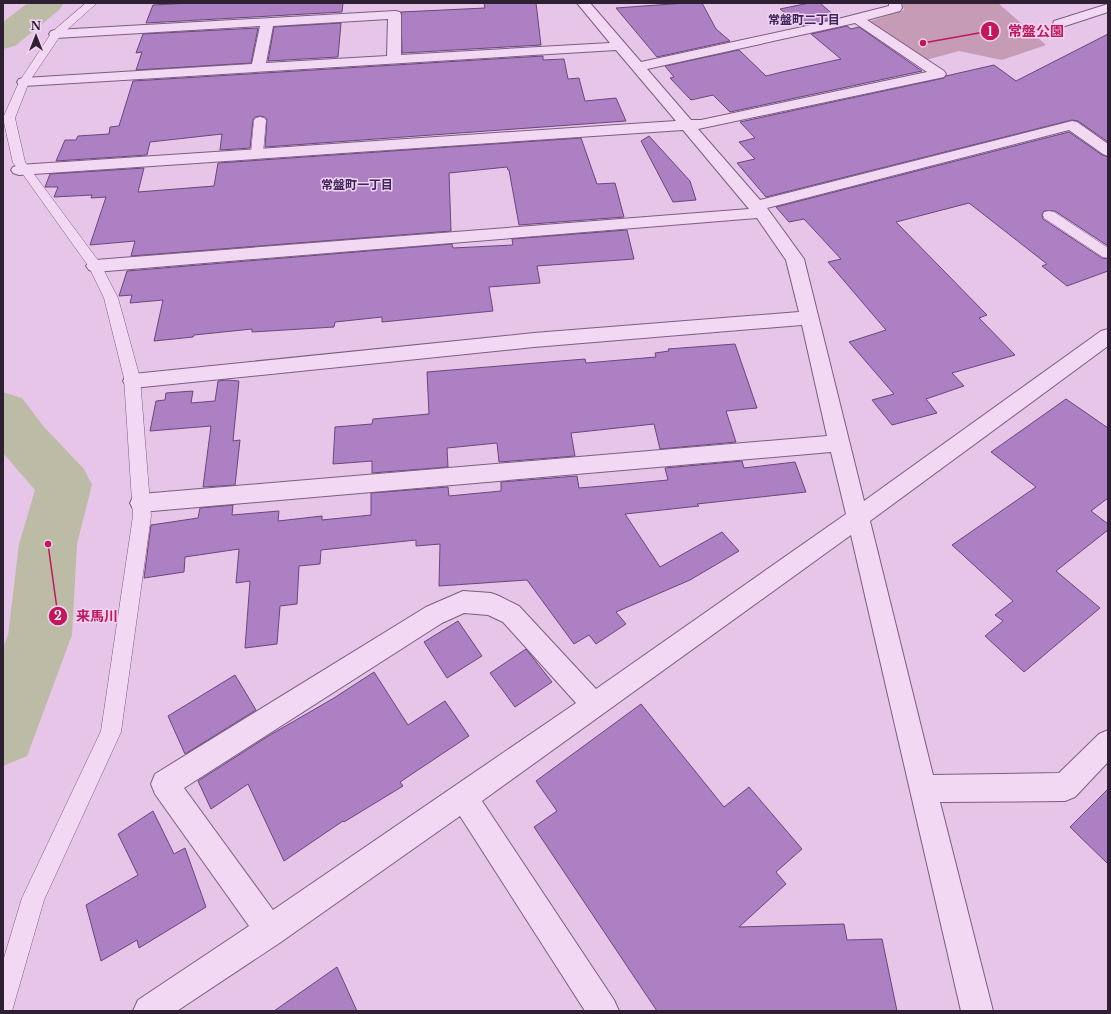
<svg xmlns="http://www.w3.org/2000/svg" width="1111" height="1014" viewBox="0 0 1111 1014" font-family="'Libre Baskerville','Noto Sans JP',serif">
<rect width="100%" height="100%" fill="#e7c5e8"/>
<path fill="#c59bb6" d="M902 3H998L1046 45 1002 60 959 51 926 60 868 22 904 10Z"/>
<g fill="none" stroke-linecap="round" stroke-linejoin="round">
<g fill="#bcbba6" fill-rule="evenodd">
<path d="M28 3H64L59 10 15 46 3 49V22Z"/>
<path d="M3 392 22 398 44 427 84 469 92 485 77 544 72 635 27 756 3 766V648L8 635 19 544 35 490 3 453Z"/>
</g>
</g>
<g fill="#ac80c2" stroke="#6a467d">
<path d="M190 3H343L342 12 146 23 153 5Z"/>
<path d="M484 3H536L541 45 402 53 401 12 485 8Z"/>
<path d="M686 3H702L716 29 730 41 657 57 616 8Z"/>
<path d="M809 3H820L837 18 801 26 780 9Z"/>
<path d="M341 23 338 57 268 61 274 27Z"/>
<path d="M847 26 851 29 859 27 922 71 730 112 713 95 691 100 670 78 674 77 665 66 739 50 766 76 782 72 841 59 811 34Z"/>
<path d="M258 28 251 63 136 70 142 52 136 53 143 34Z"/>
<path d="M1108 34V142L1078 121 1072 120 766 197 737 163 755 159 739 142 755 138 740 122 944 78 946 76 994 65 1016 81Z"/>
<path d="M543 56V60L564 59 568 79 579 78 585 101 616 98 626 121 265 147 267 120 265 117 260 116 255 117 253 120 250 148 220 150 222 134 150 142 147 155 56 161 65 140H76L78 136 109 134 110 127 119 126 133 81Z"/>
<path d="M1069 132 1102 155 1108 157V246L1055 211H1044L1042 215 1043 219 1102 258 1108 259V271L1067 286 1042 266 1047 264 969 203 896 222 987 315 979 318 1015 355 952 373 964 386 926 399 937 413 892 425 872 400 894 394 849 342 886 330 828 262 841 259 804 219 789 222 776 207Z"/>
<path d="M649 136 690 181 696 200 673 202 641 141Z"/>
<path d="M581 138 597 184 615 183 624 217 519 225 509 170H508L507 167 449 173 451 231 131 256 135 241 90 245 106 197 91 198 92 195 54 197 58 187H45L50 174 144 168 138 192 214 186 218 163Z"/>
<path d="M627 230 634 259 537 266 540 283 489 287 493 311 382 322V317L335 322 334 327 252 332V329L194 335 193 337 154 341 163 300 130 303 132 295 119 296 127 271 452 244 453 248 513 245 512 239Z"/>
<path d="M735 344 757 408 726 411 736 442 660 449 654 424 571 433 575 456 499 462 497 443 447 448 448 467 372 473V461L333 464 335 427 372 424 373 419 429 414 427 372 585 359 586 363 656 357 655 353 669 351 668 349Z"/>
<path d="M227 380 239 381 233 441 240 440 235 485 203 487 211 426 150 431 156 401 165 400 166 393 193 391 191 403 215 401 218 381Z"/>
<path d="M1066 399 1108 428V498L1091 511 1108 524V530L1056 571 1100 608 1024 672 985 636 1003 621 995 615 1013 601 952 545 1036 487 991 452Z"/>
<path d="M742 461 744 468 795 462 806 492 697 504 699 506 625 514 660 567 722 532 739 551 690 580 616 612 626 624 596 644 589 635 574 644 527 580 439 586 440 544 416 546V540L321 550 320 564 299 566 297 604 280 606 277 644 245 648 250 581 236 583 239 549 185 557 184 572 144 578 151 525 198 518 200 508 233 505 232 515 279 511 278 521 322 516V520L371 515V493L448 487 449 496 501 491V482L577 476 579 488 615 485 668 480 665 468Z"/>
<path d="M458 621 482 656 447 678 424 642Z"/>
<path d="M526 649 552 682 515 707 490 673Z"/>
<path d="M374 672 408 725 445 701 469 736 400 782 403 786 344 822 343 821 284 861 248 784 211 809 198 781 270 735 334 698Z"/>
<path d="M235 675 256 710 185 754 168 716Z"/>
<path d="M641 704 724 807 749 787 802 849 776 872 786 884 739 927 844 924 847 940 882 939 897 1011H657L534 827 557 811 536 781Z"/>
<path d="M1108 789V864L1070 827Z"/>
<path d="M153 811 174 854 185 848 206 907 139 948 137 940 101 961 86 905 138 875 118 834Z"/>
<path d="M337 967 357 1011H274Z"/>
</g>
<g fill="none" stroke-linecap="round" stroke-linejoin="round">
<g stroke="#795e81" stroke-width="1">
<g id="lane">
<path d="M86 3H97L60 36 29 82 15 118 25 162 100 263 118 298 140 378 151 516 121 732 44 900 12 1011H3V961L22 898 101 731 133 516 124 378 104 298 89 267 22 173 13 163 3 118 19 82 52 32Z"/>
<path d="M260 117 264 118 266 120 263 153 261 156H253L251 153 254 120 256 118Z"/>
<path d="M1049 211 1054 212 1108 248V258L1103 257 1044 218 1043 215 1044 212Z"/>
</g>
</g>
<g stroke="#795e81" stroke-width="2">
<g id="street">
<path d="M577 3H590L641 62 834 20 889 6V3H901L902 8 900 11 867 20 944 71 946 74 944 77 698 129 760 200 1072 121 1077 122 1108 144V156L1103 154 1069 130 767 208 804 259 864 501 1101 331 1108 329V346L870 521 933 775 1059 773 1099 734 1108 730V762L1075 797 1065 801 940 802 993 1011H961L851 535 482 801 614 1000 619 1011H585L460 816 281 942 177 1011H133L138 1000 249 926 155 794 151 784 155 774 426 607 463 591 491 593 499 596 519 606 596 689 846 514 831 452 141 512 133 509 130 503 133 497 141 494 827 436 802 325 534 347 133 388 126 386 123 381 126 376 133 374 534 333 799 312 786 260 757 218 95 272 89 270 86 266 89 262 95 260 749 209 683 130 19 175 13 173 11 170 13 167 19 165 676 121 616 50 24 86 19 85 17 82 19 79 24 78 252 64 260 26 56 38 51 37 49 34 51 31 56 30 395 11 400 12 401 15V55L610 43ZM388 19 387 56 266 63 273 26ZM855 23 927 72 701 120H691L647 69ZM464 613 488 615 503 622 576 703 273 910 184 788 442 623Z"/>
<path d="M1108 4V12L1059 28 1054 27 1053 24 1054 21Z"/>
</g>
</g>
<use href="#lane" fill="#f3d8f4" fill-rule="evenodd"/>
<use href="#street" fill="#f3d8f4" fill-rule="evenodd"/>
</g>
<g text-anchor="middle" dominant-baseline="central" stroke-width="3" stroke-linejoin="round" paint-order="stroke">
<g font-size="12" font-weight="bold" fill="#3d245b" stroke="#f0d4f1">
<text x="804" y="19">常盤町二丁目</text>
<text x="357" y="184">常盤町一丁目</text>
</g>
</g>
<path fill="none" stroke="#c2185b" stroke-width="1.5" d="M923 43L990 31M48 544L58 616"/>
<g fill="#c2185b" stroke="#f0d4f1" stroke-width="1.5">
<circle cx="923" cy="43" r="4"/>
<circle cx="48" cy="544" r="4"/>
<circle cx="990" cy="31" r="10"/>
<circle cx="58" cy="616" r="10"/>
</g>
<g font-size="12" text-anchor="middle" font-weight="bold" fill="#fff">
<text x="990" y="36">1</text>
<text x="58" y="620">2</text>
</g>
<g font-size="14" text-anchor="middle" font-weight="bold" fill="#c2185b" stroke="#f0d4f1" stroke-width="3" stroke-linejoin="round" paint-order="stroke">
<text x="1036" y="36">常盤公園</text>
<text x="97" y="621">来馬川</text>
</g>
<rect width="1111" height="1014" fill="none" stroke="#2e2033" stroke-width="8"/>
<g transform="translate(36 36)" stroke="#f0d4f1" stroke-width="3" paint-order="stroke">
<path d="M0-3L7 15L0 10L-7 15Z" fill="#2e2033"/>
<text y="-6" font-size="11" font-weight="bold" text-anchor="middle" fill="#2e2033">N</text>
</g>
</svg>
